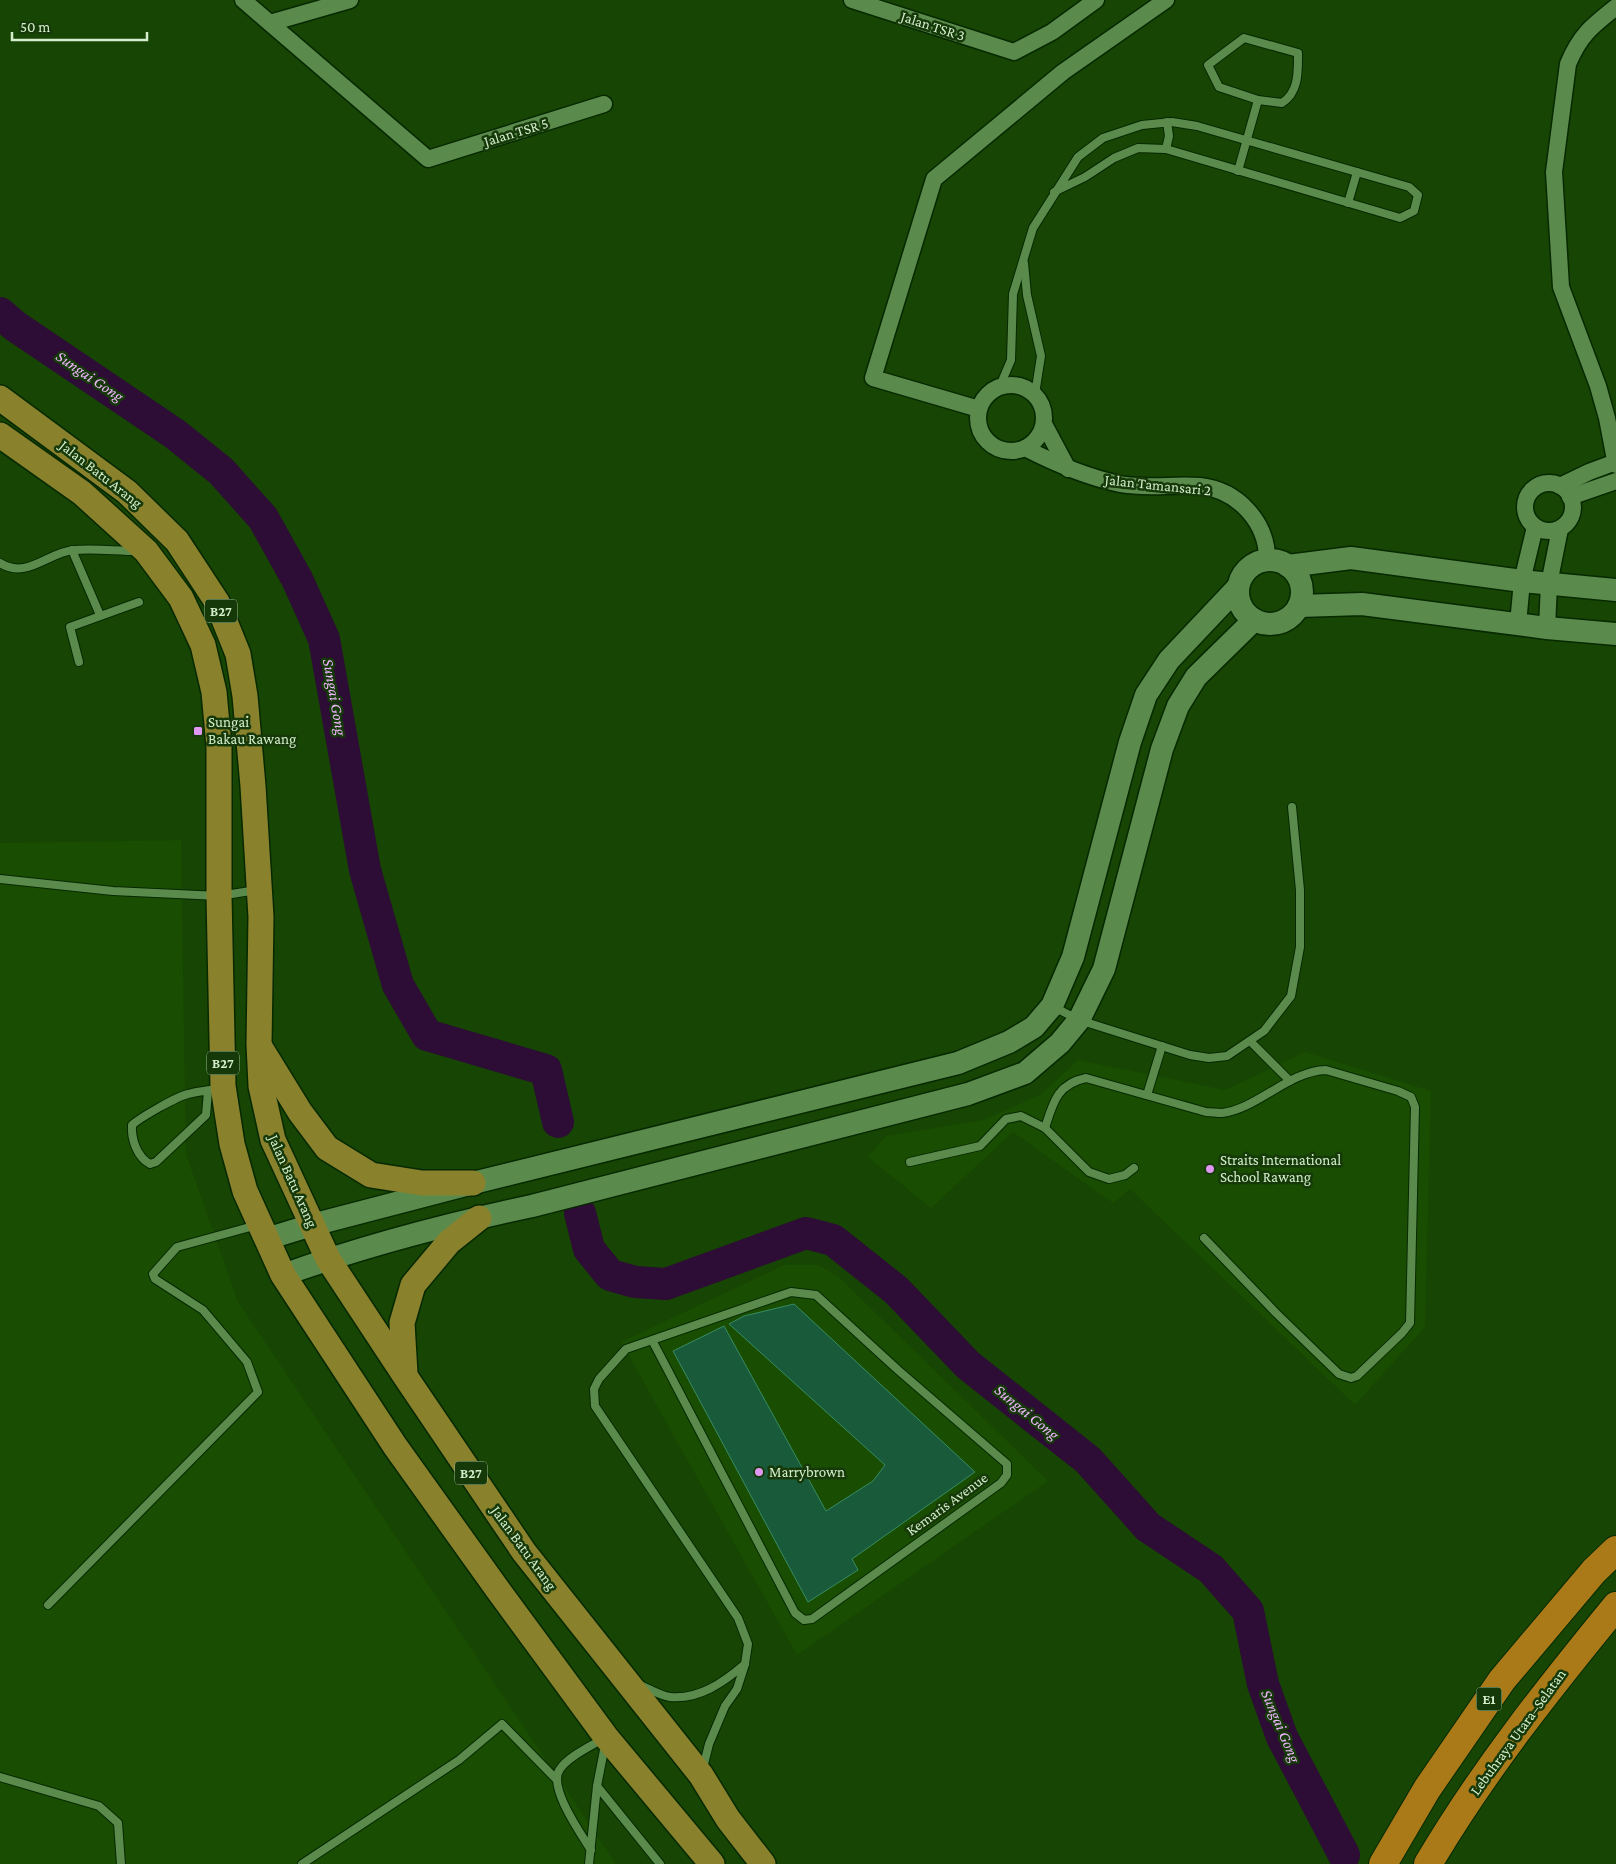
<svg xmlns="http://www.w3.org/2000/svg" width="1616" height="1864" viewBox="0 0 1616 1864" font-family="'Crimson Pro',serif">
<rect width="100%" height="100%" fill="#174503"/>
<g fill="#194d01">
<path d="M181 840 186 1154 238 1302 616 1864H0V843Z"/>
<path d="M1305 1052 1431 1091 1425 1327 1355 1405 1130 1189 1113 1203 1013 1132 931 1208 868 1157 886 1136 983 1120 1040 1095 1078 1060 1225 1090Z"/>
<path d="M784 1265H818L838 1276 1048 1481 797 1655 621 1342Z"/>
</g>
<g fill="none" stroke-linecap="round" stroke-linejoin="round">
<g stroke="#2d0c36" stroke-width="32">
<path d="M0 313 15 326 175 434 221 471 263 518 297 579 324 639 365 870 398 985 427 1035 546 1070 558 1122"/>
<path d="M580 1213 589 1249 610 1275 635 1282 666 1284 806 1233 833 1240 896 1290 968 1365 1088 1460 1148 1527 1211 1569 1248 1611 1263 1684 1282 1737 1344 1855"/>
</g>
</g>
<path fill="#195a3b" stroke="#388d63" d="M794 1304 975 1472 852 1559 858 1570 808 1602 673 1351 724 1326 826 1511 873 1481 885 1465 729 1324 744 1316Z"/>
<g fill="none" stroke-linecap="round" stroke-linejoin="round">
<g stroke="#062900" stroke-width="10">
<g id="lane">
<path d="M1244 38 1298 53C1298 72 1299 92 1282 103L1258 100 1219 87 1208 65Z"/>
<path d="M1166 149 1169 136 1167 122"/>
<path d="M1238 171 1258 100"/>
<path d="M1348 203 1357 172"/>
<path d="M1024 263 1027 295 1041 356 1035 394"/>
<path d="M1000 386 1011 360 1013 294 1033 228 1078 157 1103 138 1142 125 1172 122 1197 126 1409 187 1418 195 1414 211 1400 218 1166 149 1138 148 1114 158 1085 177 1054 192"/>
<path d="M72 550 100 615"/>
<path d="M0 563C27 580 48 552 74 550 94 548 116 551 137 551"/>
<path d="M79 662 70 627 139 602"/>
<path d="M0 879 113 891 219 896 257 890"/>
<path d="M1054 1007 1079 1020 1190 1055 1209 1058 1227 1056 1264 1031 1291 996 1300 947V890L1292 807"/>
<path d="M1250 1041 1290 1081"/>
<path d="M208 1091 206 1115 156 1162 150 1164C137 1157 131 1139 132 1125 141 1117 176 1097 188 1094 198 1091 208 1091 219 1088"/>
<path d="M1147 1095 1162 1046"/>
<path d="M1045 1128C1053 1103 1057 1084 1086 1078L1206 1112C1211 1112 1217 1113 1222 1113 1257 1109 1289 1071 1326 1070L1398 1091 1411 1097 1415 1107 1410 1323 1402 1333 1357 1376 1351 1378 1339 1374 1276 1313 1204 1238"/>
<path d="M910 1162 980 1146 1006 1119 1021 1116 1045 1128 1089 1172 1109 1179 1125 1175 1134 1168"/>
<path d="M652 1340 795 1613 804 1620 812 1619 1001 1483 1007 1475V1464L898 1370 816 1295 791 1292 626 1349 599 1379 594 1389 595 1406 738 1618 748 1644 745 1664 737 1689 725 1706 709 1744 703 1768"/>
<path d="M48 1605 258 1392 247 1362 203 1310 155 1279 153 1274 177 1247 257 1225"/>
<path d="M640 1685C649 1689 661 1696 670 1697 699 1700 724 1682 745 1664"/>
<path d="M0 1777 99 1806 118 1823 121 1864"/>
<path d="M597 1786 660 1864"/>
<path d="M591 1850C581 1834 547 1786 560 1769 569 1756 590 1747 604 1738"/>
<path d="M302 1864 459 1760 502 1724 557 1780"/>
<path d="M589 1864 597 1786 605 1745"/>
</g>
</g>
<g stroke="#062900" stroke-width="19">
<g id="street">
<path d="M243 0 428 159 604 104"/>
<path d="M852 0 1014 52 1052 32 1096 0"/>
<path d="M1616 7C1592 26 1580 35 1568 64L1554 172 1561 287 1598 386 1607 418 1616 465"/>
<path d="M270 23 350 0"/>
<circle cx="1011" cy="418" r="33"/>
<path d="M979 409 873 378 934 179 1063 72 1166 0"/>
<path d="M1044 424 1068 469"/>
<path d="M1025 448C1056 464 1086 477 1120 484 1147 489 1174 484 1200 486 1238 490 1268 523 1267 561"/>
<circle cx="1549" cy="507" r="24"/>
<path d="M1560 486 1589 472 1616 462"/>
<path d="M1570 497 1616 481"/>
<path d="M1518 624 1522 581 1535 527"/>
<path d="M1547 628 1549 584 1560 529"/>
</g>
</g>
<g stroke="#062900" stroke-width="25">
<g id="secondary">
<circle cx="1270" cy="592" r="32"/>
<path d="M1288 566 1351 558 1522 581 1616 590"/>
<path d="M1299 606 1362 604 1547 628 1616 634"/>
<path d="M266 1239 312 1225 473 1183 958 1063 1009 1042 1034 1027 1052 1006 1073 957 1130 742 1146 695 1169 660 1238 587"/>
<path d="M283 1275C364 1246 448 1224 532 1206L968 1094 1025 1073 1060 1043 1079 1020 1104 969 1162 749 1178 706 1196 677 1254 620"/>
</g>
</g>
<g stroke="#062900" stroke-width="28">
<g id="primary">
<path d="M0 398 127 492 177 541 217 602 238 654 245 696 253 786 261 917 259 1044 261 1086 273 1140 328 1259 405 1376 524 1552 701 1775 728 1819 763 1864"/>
<path d="M0 435 82 493 146 551 181 598 203 645 214 692 219 746V896L223 1086 232 1144 245 1191 283 1275 395 1446 498 1590 606 1737 712 1864"/>
<path d="M260 1047 300 1112 327 1148 371 1175 422 1183H473"/>
<path d="M405 1374 402 1323 413 1285 449 1242 479 1218"/>
</g>
</g>
<g stroke="#062900" stroke-width="30">
<g id="highway">
<path d="M1383 1864 1427 1789 1502 1680 1594 1571 1616 1550"/>
<path d="M1428 1864C1483 1771 1548 1689 1616 1606"/>
</g>
</g>
<use href="#lane" stroke="#5b8b4c" stroke-width="8"/>
<use href="#street" stroke="#5b8b4c" stroke-width="16"/>
<use href="#secondary" stroke="#5b8b4c" stroke-width="22"/>
<use href="#primary" stroke="#8a812d" stroke-width="25"/>
<use href="#highway" stroke="#aa7a18" stroke-width="28"/>
</g>
<g fill="#de98f2" stroke="#163909" stroke-width="2">
<rect x="193" y="726" width="10" height="10" rx="2.5"/>
<circle cx="1210" cy="1169" r="5"/>
<circle cx="759" cy="1472" r="5"/>
</g>
<g text-anchor="middle" dominant-baseline="central" stroke-width="5" stroke-linejoin="round" paint-order="stroke">
<g fill="#163909" stroke="#9bb892" stroke-width="1">
<rect x="205" y="599.5" width="32" height="23" rx="4"/>
<rect x="207" y="1051.5" width="32" height="23" rx="4"/>
<rect x="455" y="1461.5" width="32" height="23" rx="4"/>
<rect x="1476.5" y="1687.5" width="25" height="23" rx="4"/>
</g>
<g font-size="14" font-weight="bold" fill="#d4eecc">
<text x="221" y="611">B27</text>
<text x="223" y="1063">B27</text>
<text x="471" y="1473">B27</text>
<text x="1489" y="1699">E1</text>
</g>
<g font-size="15" fill="#d4eecc" stroke="#163909">
<text transform="translate(933 26) rotate(18)">Jalan TSR 3</text>
<text transform="translate(516 132) rotate(-17)">Jalan TSR 5</text>
<text transform="translate(101 474) rotate(38)">Jalan Batu Arang</text>
<text transform="translate(1158 485) rotate(6)">Jalan Tamansari 2</text>
<text transform="translate(293 1181) rotate(66)">Jalan Batu Arang</text>
<text transform="translate(947 1504) rotate(-36)">Kemaris Avenue</text>
<text transform="translate(524 1548) rotate(54)">Jalan Batu Arang</text>
<text transform="translate(1518 1732) rotate(-54)">Lebuhraya Utara–Selatan</text>
</g>
<g font-size="15" fill="#d4eecc" stroke="#163909" text-anchor="start">
<text x="208" y="722">Sungai<tspan x="208" dy="17">Bakau Rawang</tspan></text>
<text x="1220" y="1160">Straits International<tspan x="1220" dy="17">School Rawang</tspan></text>
<text x="769" y="1472">Marrybrown</text>
</g>
<g font-size="16" font-style="italic" fill="#edb6fd" stroke="#163909">
<text transform="translate(90 376) rotate(34)">Sungai Gong</text>
<text transform="translate(335 697) rotate(80)">Sungai Gong</text>
<text transform="translate(1027 1412) rotate(39)">Sungai Gong</text>
<text transform="translate(1281 1726) rotate(67)">Sungai Gong</text>
</g>
</g>
<path d="M12 32v8h135v-8" fill="none" stroke="#d4eecc" stroke-width="2.5"/>
<text x="20" y="32" font-size="15" fill="#d4eecc" stroke="#163909" stroke-width="4" paint-order="stroke">50 m</text>
</svg>
